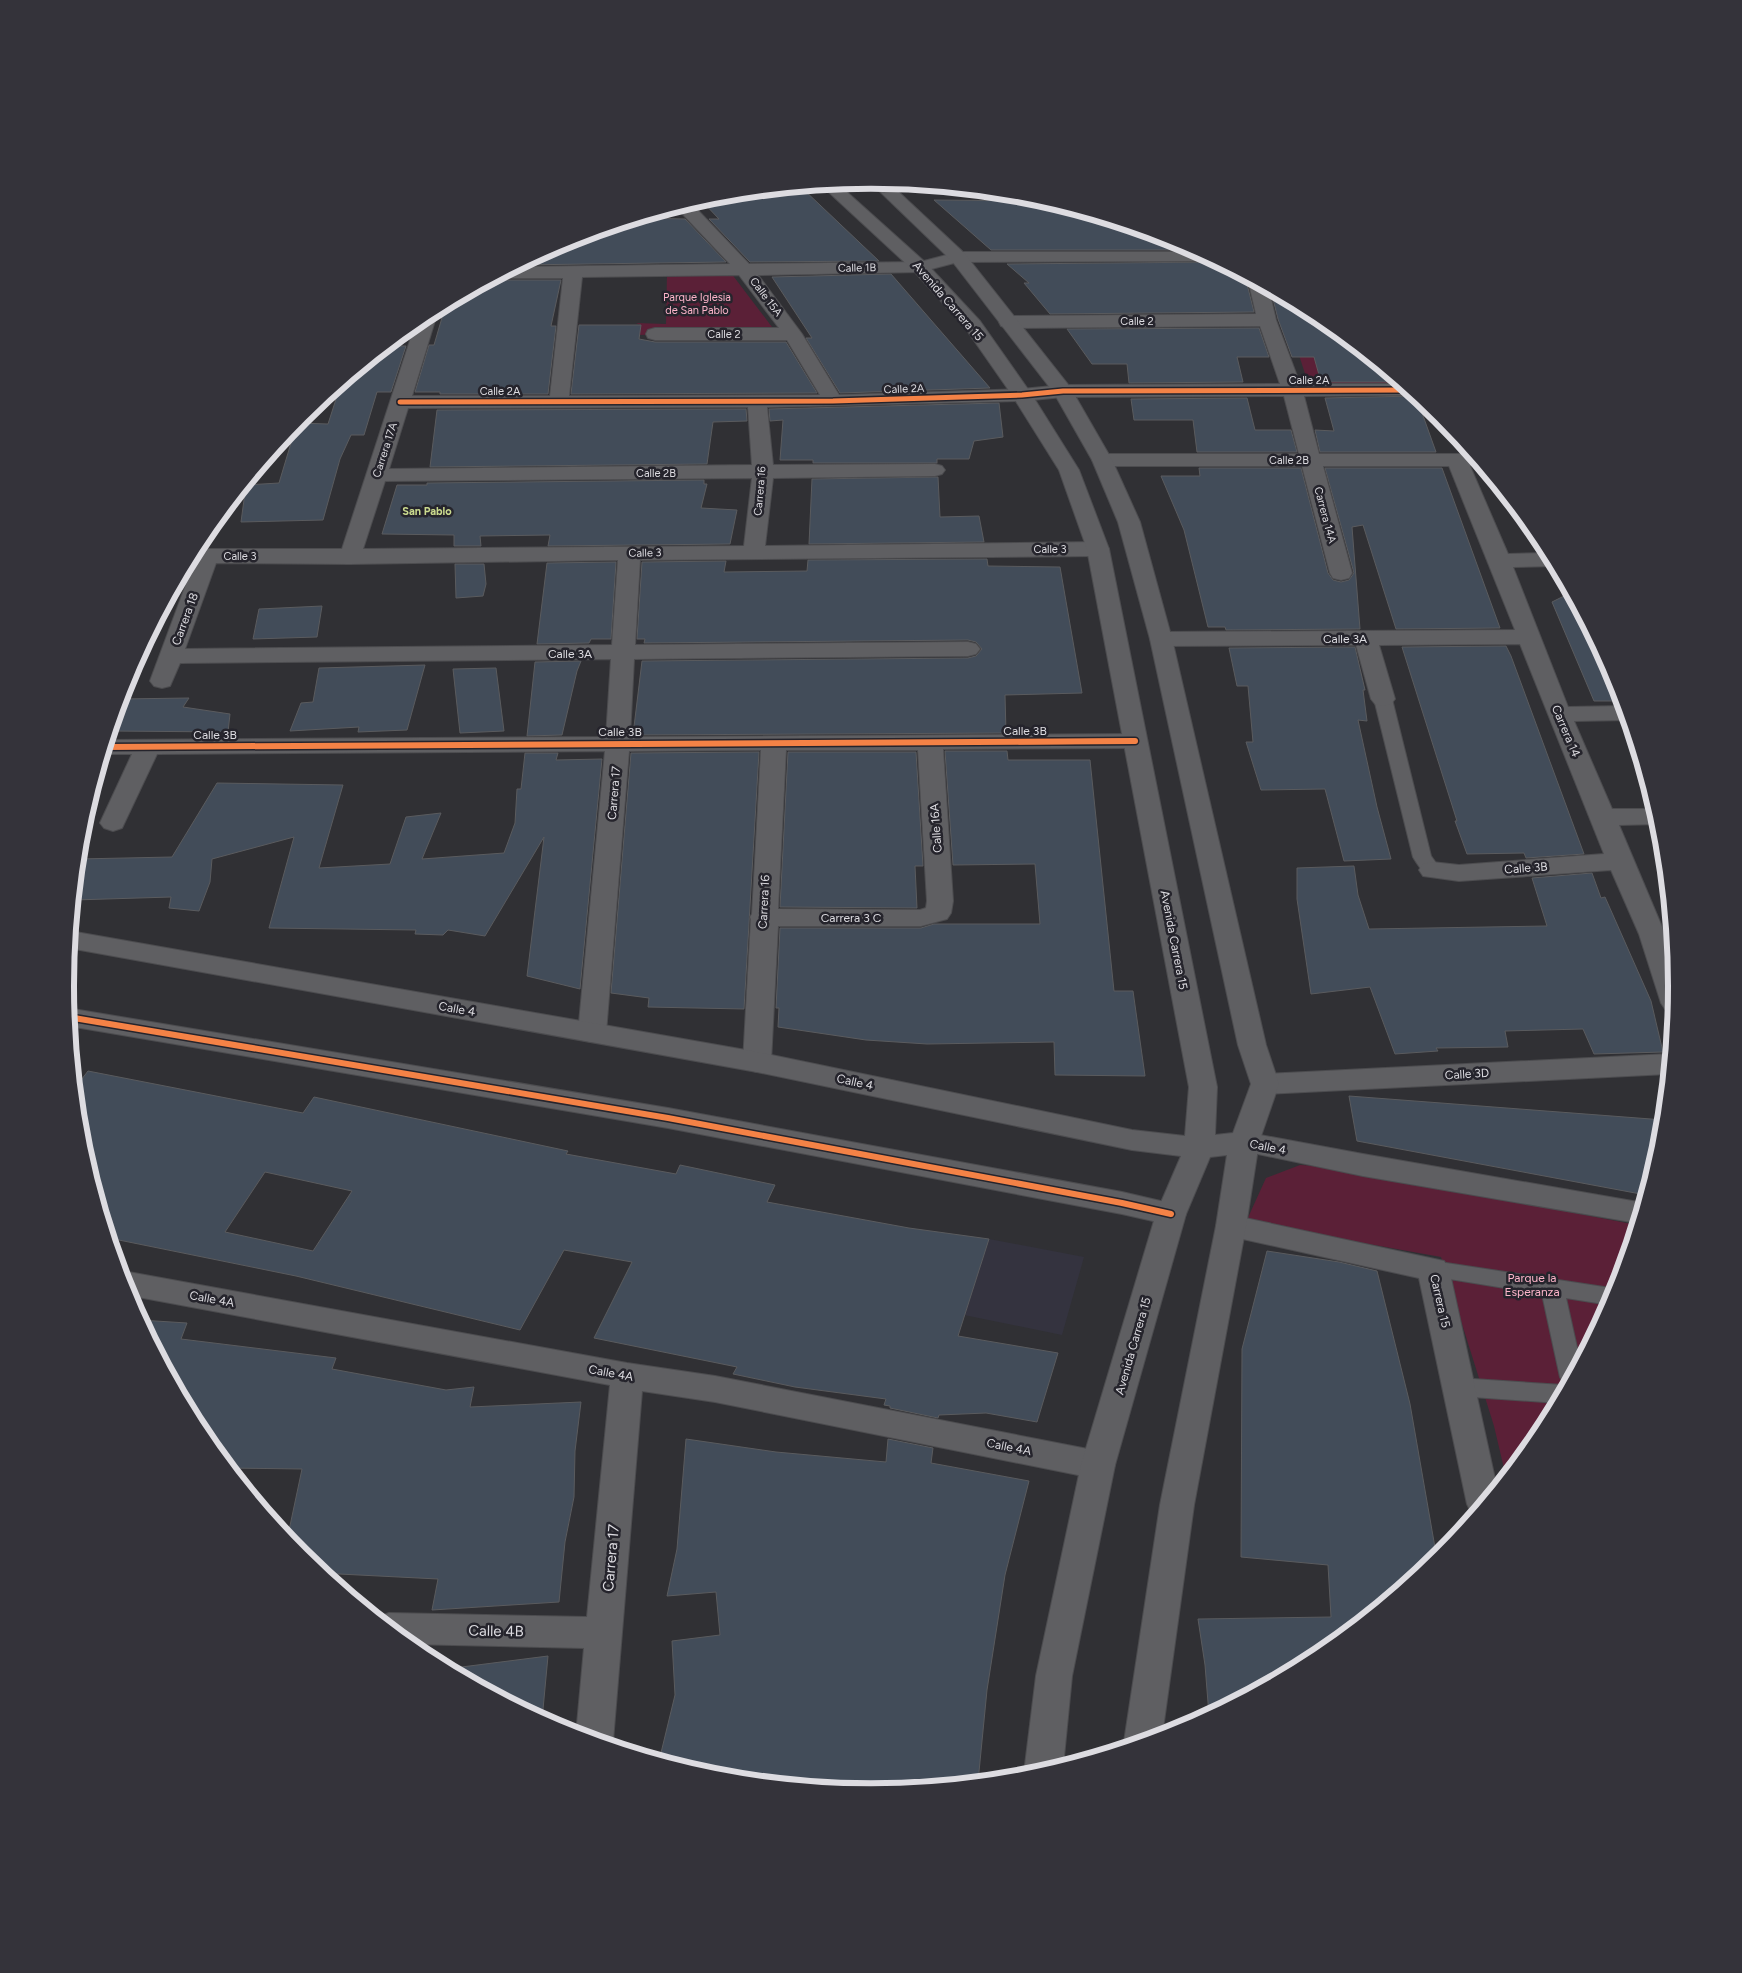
<svg xmlns="http://www.w3.org/2000/svg" width="1742" height="1973" viewBox="0 0 1742 1973" font-family="Figtree,sans-serif">
<rect width="100%" height="100%" fill="#303034"/>
<path fill="#34333f" d="M989 1239 1084 1257 1062 1335 964 1315Z"/>
<g fill="#5b2037">
<path d="M667 273H731L775 331 638 335 641 325 636 323 666 324Z"/>
<path d="M1298 352 1363 353 1401 384 1309 386Z"/>
<path d="M1300 1165 1335 1167 1637 1225 1616 1295 1541 1435 1506 1477 1494 1426 1441 1257 1246 1222 1266 1178Z"/>
</g>
<g fill="#424c59" stroke="#5a5b5e" fill-rule="evenodd">
<path d="M801 187 879 261 750 262 709 219H719L701 200 714 196Z"/>
<path d="M934 200 1045 201 1053 203V210H1076L1180 242 1195 250H991Z"/>
<path d="M640 218 685 219 726 262 519 265 563 242Z"/>
<path d="M1217 262 1249 279 1247 284 1254 312 1050 314 1024 283H1029L1007 264Z"/>
<path d="M891 274 990 388 840 393 806 338H812L772 277Z"/>
<path d="M497 277 505 280H561L551 326H556L548 394H440V392H415L429 345H434L446 304Z"/>
<path d="M1271 291 1319 316 1399 382H1321L1314 357H1292L1278 319Z"/>
<path d="M579 325H641L639 339 655 342H786L817 393 571 394Z"/>
<path d="M1259 328 1269 357H1237L1243 382 1129 383 1127 364H1092L1067 329Z"/>
<path d="M393 342 391 346H406L391 392H377L364 435H351L340 459 323 520 241 522 246 485 279 483 297 423 328 424 338 393H330Z"/>
<path d="M1416 396 1436 452H1320L1315 430 1334 431 1325 398Z"/>
<path d="M1247 398 1255 430H1291L1297 452H1197L1193 420H1134L1131 399Z"/>
<path d="M999 403 1003 437 974 441 969 459H937V463H813V460H780L783 420 770 421 769 409Z"/>
<path d="M746 409 747 421 713 422 707 464 430 467 437 410Z"/>
<path d="M1199 468H1301L1328 573 1333 580 1341 582 1349 580 1354 573 1325 468H1442L1500 628 1396 629 1363 525 1352 527 1360 629 1226 630 1225 627H1208L1184 530 1161 476H1200Z"/>
<path d="M938 477 940 517 979 516 984 542 809 544 812 479Z"/>
<path d="M704 480V484H707L701 508 737 510 730 544 548 546 550 535 480 536 481 546H454V535L382 534 397 485H427V483Z"/>
<path d="M987 559 988 566 1060 567 1082 693 1005 695 1006 733 633 735 642 661 968 658 976 656 982 649 976 642 968 640 644 643 645 639H637L642 562 726 561 724 572 807 571 808 560Z"/>
<path d="M616 562 611 639H591L589 643 537 644 547 563Z"/>
<path d="M455 564H484L486 584 483 596 456 598Z"/>
<path d="M1570 593 1616 678 1623 701H1594L1552 602Z"/>
<path d="M322 606 317 637 253 639 259 609Z"/>
<path d="M1506 646 1511 656 1584 854 1526 858 1524 853 1467 854 1455 821H1457L1402 647Z"/>
<path d="M1355 647 1365 690H1363L1367 721 1358 720 1377 807 1391 859 1344 861 1325 789 1261 790 1246 742H1253L1248 686H1237L1229 648Z"/>
<path d="M581 661 577 671 562 735 527 736 535 662Z"/>
<path d="M425 665 407 730 358 732 359 727 290 731 301 703 313 702 319 668Z"/>
<path d="M496 668 504 731 460 733 453 669Z"/>
<path d="M189 698 183 707 230 714 228 732 110 731 120 699Z"/>
<path d="M945 751H1007L1008 760H1090L1114 991H1133L1145 1076 1055 1075 1054 1042 927 1044 866 1040 778 1027 779 1008H776L780 928H921L934 924H1040L1035 864 953 865Z"/>
<path d="M759 752 744 1009 648 1007 649 998 611 993 631 753Z"/>
<path d="M788 752H916L923 866H915L917 908 780 907Z"/>
<path d="M525 753H558L556 760 602 759 580 989 527 976 544 837 485 936 448 930 443 935 415 934 416 930 269 928 294 837 212 859 210 882 199 911 169 908 171 897 74 900 78 859 172 857 217 783 343 785 319 868 390 864 406 817 441 813 422 859 504 853 515 823 517 789H521Z"/>
<path d="M1354 866 1358 895 1369 929 1547 926 1532 878 1592 873 1601 898 1605 897 1651 1001 1663 1052 1594 1054 1583 1029 1505 1031 1508 1047 1436 1048 1438 1051 1395 1054 1370 987 1311 994 1297 899V868Z"/>
<path d="M88 1071 303 1113 314 1097 568 1151 566 1154 676 1174 680 1165 775 1185 767 1202 909 1228 989 1239 958 1336 1058 1353 1037 1422 986 1413 939 1415 938 1418 890 1408V1406L884 1405 886 1399 795 1387 733 1374 737 1367 594 1338 632 1262 564 1250 520 1330 296 1276 109 1238 80 1143 75 1088ZM265 1172 352 1191 313 1251 225 1232Z"/>
<path d="M1349 1096 1664 1120 1661 1144 1646 1195 1357 1141Z"/>
<path d="M1267 1251 1339 1262 1377 1271 1410 1404 1437 1559 1319 1656 1209 1715 1205 1665 1198 1619 1331 1617 1328 1565 1241 1557 1242 1349Z"/>
<path d="M140 1320 187 1323 181 1339 336 1358 332 1369 446 1390 474 1387 470 1407 581 1402 575 1451 574 1497 565 1542 559 1602 432 1610 438 1579 339 1574 324 1575 301 1556 287 1540 302 1469 228 1468 201 1434Z"/>
<path d="M686 1439 776 1452 886 1462 888 1439 933 1448 931 1463 1029 1481 1005 1575 987 1690 978 1782 871 1792 713 1777 659 1761 675 1695 672 1641 720 1635 716 1592 667 1596 677 1549Z"/>
<path d="M548 1656 542 1720 446 1669Z"/>
</g>
<g fill="none" stroke-linecap="round" stroke-linejoin="round">
<g stroke="#4c4c4f" stroke-width="2">
<g id="lane">
<path d="M1383 694 1389 695 1392 699 1431 856 1441 870 1439 874C1425 878 1420 868 1413 857L1374 699 1377 695Z"/>
<path d="M1433 1261 1617 1289 1610 1305 1566 1298 1580 1361 1568 1385 1564 1384 1560 1377 1542 1294 1425 1275 1422 1269 1425 1263Z"/>
<path d="M1458 1378 1563 1385 1567 1386 1558 1403 1458 1396 1450 1394 1446 1387 1450 1380Z"/>
</g>
</g>
<g stroke="#4c4c4f" stroke-width="2">
<g id="street">
<path d="M881 181 935 187 933 190 927 191H883L877 190 874 186Z"/>
<path d="M691 203 749 264 920 262 958 252H1198L1215 261 958 262 920 272 758 275 802 334 839 395 1022 389 1063 385 1280 384 1260 326 1008 328 1001 326 999 322 1001 318 1008 316 1256 314 1249 284 1251 280 1269 290 1276 320 1300 384H1401L1414 395 1304 396 1319 454H1471L1481 465 1470 466 1508 554 1549 553 1556 566 1513 567 1568 707 1624 706 1628 720 1574 721 1612 809H1655L1660 824 1619 825 1665 934 1674 961 1677 987 1675 1012 1665 1009 1661 1003 1639 934 1611 870 1459 881 1423 876 1419 870 1423 864 1432 862 1459 865 1604 854 1520 644 1379 645 1395 699 1391 704 1383 706 1375 704 1371 699 1356 645 1161 646 1153 644 1150 639 1153 634 1161 632 1515 630 1449 466H1323L1352 573 1349 578 1341 580 1333 578 1330 573 1302 466H1102L1095 464 1092 460 1095 456 1102 454H1299L1284 396 1063 397 1022 401 767 407 773 465 935 464 942 466 945 470 942 474 935 476 773 478 765 546 1098 542 1106 544 1109 549 1106 554 1098 556 640 560 635 645 968 642 976 644 980 649 976 654 968 656 634 659 630 737 1135 734 1144 736 1147 741 1144 746 1135 748 943 749 953 901 951 913 947 919 921 926H778L771 1062 767 1069 757 1072 747 1069 743 1062 751 919 750 917 752 914 761 750 629 751 606 1033 602 1040 592 1042 582 1040 578 1033 605 751 157 754 122 828 113 831 104 828 100 823 132 754H103L108 740 606 737 611 659 180 663 170 686 162 688 154 686 150 681 194 563 189 562 195 549H342L416 322 435 310 437 314 412 396H550L563 278H505L498 276 515 267 730 264 676 207ZM739 275 779 328H655L648 330 646 334 648 338 655 340H787L820 395 569 396 582 277ZM748 407 752 465 389 469 408 408ZM752 478 744 546 363 549 385 481ZM618 560 612 645 185 649 216 563 350 564ZM786 750H918L927 901 926 908 920 910 778 909Z"/>
<path d="M67 1008 668 1108 1122 1192 1182 1206 1186 1214 1182 1222 1171 1225 1122 1214 668 1128 69 1026Z"/>
<path d="M1669 1054 1668 1074 1265 1094 1255 1091 1251 1084 1255 1077 1265 1074Z"/>
<path d="M1244 1132 1363 1154 1644 1203 1637 1223 1363 1176 1234 1149 1229 1142 1234 1135Z"/>
<path d="M1231 1215 1444 1261 1449 1269 1497 1488 1475 1515 1472 1514 1467 1504 1419 1278 1220 1234 1216 1226 1220 1218Z"/>
<path d="M123 1271 627 1363 715 1376 1098 1451 1110 1455 1115 1465 1110 1475 1098 1479 715 1402 642 1391 613 1741 611 1746 576 1735 584 1648 407 1644 376 1618 389 1613 587 1617 610 1385 127 1295 119 1272Z"/>
</g>
</g>
<g stroke="#4c4c4f" stroke-width="2">
<path id="secondary" d="M869 181 888 182 964 253 1070 387 1112 460 1140 522 1172 639 1266 1045 1279 1084 1259 1142 1246 1226 1194 1505 1162 1736 1127 1747 1124 1742 1160 1505 1216 1226 1227 1155 1210 1157 1186 1214 1115 1465 1072 1676 1063 1767 1028 1777H1026L1024 1773 1036 1676 1081 1465 1156 1214 1181 1156 1132 1150 757 1072 69 948 70 931 757 1052 1132 1130 1185 1136 1189 1087 1087 549 1059 470 1012 395 966 329 914 271 821 185 838 184 926 263 980 321 1032 395 1079 470 1109 549 1217 1087 1215 1135 1233 1133 1251 1084 1238 1045 1150 639 1118 522 1092 460 1054 393 952 261Z"/>
</g>
<use href="#lane" fill="#5f5f62" fill-rule="evenodd"/>
<use href="#street" fill="#5f5f62" fill-rule="evenodd"/>
<use href="#secondary" fill="#5f5f62" fill-rule="evenodd"/>
<g stroke="#25242c" stroke-width="8">
<g id="cycleway-far1">
<path d="M400 402 833 401 1022 395 1063 391 1409 390"/>
<path d="M1019 742 1135 741"/>
</g>
</g>
<g stroke="#25242c" stroke-width="9">
<g id="cycleway">
<path d="M105 747 1135 741"/>
<path d="M68 1017 668 1118 1122 1203 1171 1214"/>
</g>
</g>
<use href="#cycleway-far1" stroke="#f48246" stroke-width="5"/>
<use href="#cycleway" stroke="#f48246" stroke-width="6"/>
</g>
<g text-anchor="middle" dominant-baseline="central" stroke-width="5" stroke-linejoin="round" paint-order="stroke">
<g font-size="11" fill="#dddce1" stroke="#25242c">
<text transform="translate(857 268) rotate(-1)">Calle 1B</text>
<text transform="translate(766 297) rotate(53)">Calle 15A</text>
<text x="1137" y="321">Calle 2</text>
<text x="724" y="334">Calle 2</text>
<text x="1309" y="380">Calle 2A</text>
<text transform="translate(904 389) rotate(-2)">Calle 2A</text>
<text x="500" y="391">Calle 2A</text>
<text transform="translate(385 450) rotate(-72)">Carrera 17A</text>
<text x="1289" y="460">Calle 2B</text>
<text x="656" y="473">Calle 2B</text>
<text transform="translate(760 491) rotate(-85)">Carrera 16</text>
<text transform="translate(1325 515) rotate(75)">Carrera 14A</text>
<text x="1050" y="549">Calle 3</text>
<text transform="translate(645 553) rotate(-1)">Calle 3</text>
<text x="240" y="556">Calle 3</text>
</g>
<g font-size="11" fill="#fcb4c9" stroke="#25242c">
<text x="697" y="297">Parque Iglesia<tspan x="697" dy="13">de San Pablo</tspan></text>
</g>
<g font-size="11" font-weight="bold" fill="#cada8e" stroke="#25242c">
<text x="427" y="511">San Pablo</text>
</g>
<g font-size="12" fill="#dddce1" stroke="#25242c">
<text transform="translate(948 301) rotate(49)">Avenida Carrera 15</text>
<text transform="translate(185 619) rotate(-70)">Carrera 18</text>
<text x="1345" y="639">Calle 3A</text>
<text x="570" y="654">Calle 3A</text>
<text x="1025" y="731">Calle 3B</text>
<text transform="translate(1566 731) rotate(67)">Carrera 14</text>
<text x="620" y="732">Calle 3B</text>
<text x="215" y="735">Calle 3B</text>
<text transform="translate(614 793) rotate(-85)">Carrera 17</text>
<text transform="translate(936 828) rotate(-94)">Calle 16A</text>
<text transform="translate(1526 868) rotate(-4)">Calle 3B</text>
<text transform="translate(764 902) rotate(-87)">Carrera 16</text>
<text x="851" y="918">Carrera 3 C</text>
<text transform="translate(1174 940) rotate(79)">Avenida Carrera 15</text>
<text transform="translate(457 1009) rotate(10)">Calle 4</text>
<text transform="translate(1467 1074) rotate(-3)">Calle 3D</text>
<text transform="translate(855 1082) rotate(12)">Calle 4</text>
<text transform="translate(1268 1147) rotate(11)">Calle 4</text>
<text transform="translate(212 1299) rotate(10)">Calle 4A</text>
<text transform="translate(1440 1301) rotate(77)">Carrera 15</text>
<text transform="translate(1133 1346) rotate(-74)">Avenida Carrera 15</text>
<text transform="translate(611 1373) rotate(10)">Calle 4A</text>
<text transform="translate(1009 1447) rotate(11)">Calle 4A</text>
</g>
<g font-size="12" fill="#fcb4c9" stroke="#25242c">
<text x="1532" y="1278">Parque la<tspan x="1532" dy="14">Esperanza</tspan></text>
</g>
<g font-size="15" fill="#dddce1" stroke="#25242c">
<text transform="translate(611 1558) rotate(-85)">Carrera 17</text>
<text transform="translate(496 1631) rotate(1)">Calle 4B</text>
</g>
</g>
<path d="M0 0H1742V1973H0ZM74 986a797 797 0 1 1 1594 0a797 797 0 1 1-1594 0Z" fill="#34333a" fill-rule="evenodd"/>
<path fill="none" stroke="#dddce1" stroke-width="6" d="M74 986a797 797 0 1 1 1594 0a797 797 0 1 1-1594 0Z"/>
</svg>
